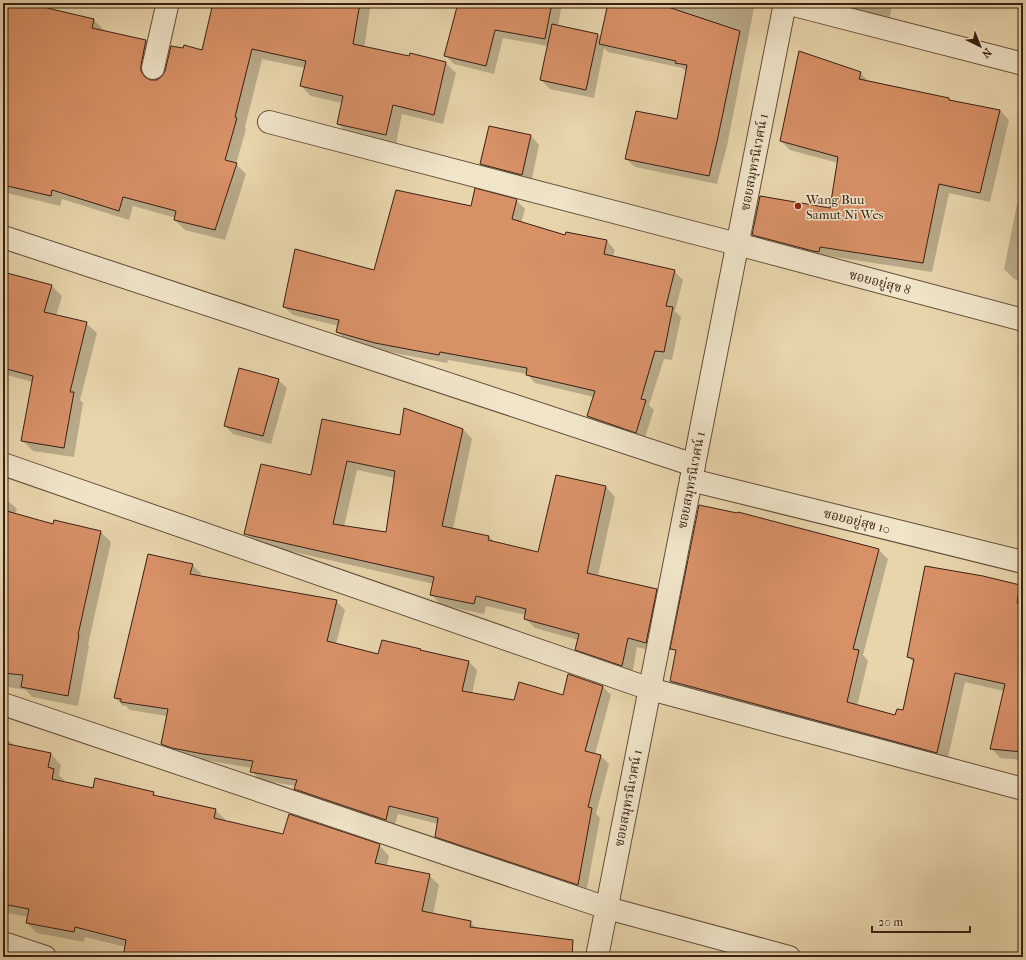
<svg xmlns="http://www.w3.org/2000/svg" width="1026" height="960" viewBox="0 0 1026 960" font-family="'IM FELL French Canon','Noto Serif Thai',serif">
<rect width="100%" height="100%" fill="#e8d5ac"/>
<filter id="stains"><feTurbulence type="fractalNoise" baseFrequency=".005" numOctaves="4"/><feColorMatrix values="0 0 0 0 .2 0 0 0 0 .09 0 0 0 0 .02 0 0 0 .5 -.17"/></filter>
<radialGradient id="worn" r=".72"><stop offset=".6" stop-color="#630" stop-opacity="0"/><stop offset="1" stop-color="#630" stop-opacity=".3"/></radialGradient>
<g fill="#0003" fill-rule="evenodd">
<path d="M3 3H36L47 6 50 10 94 20 104 30 103 31 146 41 156 51 150 76V81H157L202 51 214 3H371L364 48 446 63 456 73 443 124 402 114 396 144 348 134 338 124 342 103 311 96 301 86 305 68 262 59 245 127 246 129 236 164 246 174 225 240 185 230 175 220 176 218 133 206 129 220 62 199 60 206 3 192Z"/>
<path d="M459 3H562L558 26 597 34 601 38 609 3H755L727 146 717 184 635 167 626 159 678 120 687 72 682 68 608 52 604 48 594 98 550 89 541 80 548 46 503 38 494 74 454 64 446 56Z"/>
<path d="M826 3H892L890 17 844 11Z"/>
<path d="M860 73 870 82 949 99 951 101 1000 110 1009 120 990 202 949 193 932 272 829 256 828 261 762 244 753 235 831 210 838 163 790 150 781 141Z"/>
<path d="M490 127 531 136 539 145 531 183 490 172 481 164Z"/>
<path d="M516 200 525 209 521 223 566 236 607 241 615 250 613 257 674 271 683 280 675 311 681 317 672 360 664 359 649 405 654 410 644 440 597 425 588 416 594 397 535 383 527 374 448 360 447 363 384 351 345 340 337 331 339 326 293 315 284 307 374 272 471 207Z"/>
<path d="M1017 204 1023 205V282L1014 279 1004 269Z"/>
<path d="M3 273 51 285 62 296 56 316 86 323 97 333 80 400 83 403 74 457 33 451 22 440 33 382 3 374Z"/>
<path d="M278 380 287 388 271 444 233 434 225 426Z"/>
<path d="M463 429 472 439 453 529 489 537 495 542 539 553 606 487 615 497 598 576 656 590 666 600 656 652 637 647 632 675 586 659 576 649 578 640 535 628 525 618 526 615 486 606 484 614 441 605 432 595 434 584 255 543 246 533 311 476 401 436ZM357 470 395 478 387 533 344 527Z"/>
<path d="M3 498 6 499 17 509 15 514 54 525 101 532 111 542 88 645 89 646 78 706 32 697 26 690 3 686Z"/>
<path d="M739 513 879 550 888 559 863 655 868 661 857 706 896 717 904 711 914 663 908 657 1020 586 1023 589V760L1000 758 991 748 1004 691 965 682 947 762 680 691 671 681 677 653 672 648Z"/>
<path d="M192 565 201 573 200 576 336 601 345 610 336 644 379 655 382 641 420 650 422 652 469 662 477 670 472 694 515 702 564 696 569 675 603 687 611 695 595 754 600 755 609 764 596 814 600 818 586 893 444 845 436 836 438 824 398 814 394 828 304 797 296 789V786L260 780 252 771V768L181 756 170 752 162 744 167 716 130 710 126 706H123L115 698Z"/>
<path d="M3 739 8 740 16 747 51 754 61 765 59 775 64 780 63 783 94 789 153 793 157 797 215 810 226 820 225 822 284 836 379 845 389 856 387 866 429 875 439 885 433 914 470 922 477 929 568 957H126V947L85 937 84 942 37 933 27 923 28 917 3 912Z"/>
</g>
<g fill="#d89067" stroke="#381f13" fill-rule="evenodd">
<path d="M3 3H48L47 8 94 19 92 28 146 40 141 65V71L145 77 151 80H157L162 76 165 71 171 46 183 48 184 45 202 50 213 3H360L353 44 409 56 410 53 446 62 434 115 393 105 386 135 337 124 343 96 300 86 306 61 252 49 235 117 237 118 225 160 237 163 215 230 174 220 176 211 123 197 119 211 52 190 51 196 3 185Z"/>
<path d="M458 3H552L545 39 495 30 486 66 444 56Z"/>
<path d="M608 3H650L662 5 740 31 718 137 709 176 625 159 636 111 677 119 687 65 675 63 676 61 599 44Z"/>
<path d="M552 24 598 34 586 90 540 80Z"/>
<path d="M799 51 861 72 859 79 949 98V100L1000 110 980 193 939 184 923 263 820 247 819 252 813 251 752 235 760 196 830 208 838 157 780 141Z"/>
<path d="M489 126 531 135 522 175 480 164Z"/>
<path d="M475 188 517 199 512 219 565 235 566 232 607 240 604 254 675 270 666 306 673 307 664 352 655 351 641 399 646 400 636 433 587 416 595 391 526 375 527 368 440 352 439 355 375 343 336 332 339 320 283 307 295 249 374 270 396 190 471 206Z"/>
<path d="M3 272 52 285 44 312 87 322 70 392H74L64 448 21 441 33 376 3 368Z"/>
<path d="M239 368 279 379 263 436 224 426Z"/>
<path d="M404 408 463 429 442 526 489 536 488 540 538 552 556 475 606 486 587 573 657 589 646 643 628 638 622 666 575 650 579 634 524 619 526 609 476 596 474 604 430 595 434 577 244 534 261 464 311 475 322 419 400 435ZM347 461 395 471 386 532 333 524Z"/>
<path d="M699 505 737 513 738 512 879 549 853 649 859 650 847 702 895 715 897 709 903 710 914 659 907 657 925 566 983 576 1020 585 1017 603 1023 604V752L990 749 1005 684 955 673 937 753 670 681 676 650 670 649Z"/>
<path d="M3 510 53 524 54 520 101 531 78 635H79L68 696 21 687 23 675 3 673Z"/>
<path d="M148 554 193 564 190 574 337 600 327 641 378 654 382 640 421 649 420 650 469 661 462 691 514 700 519 682 563 695 568 674 603 686 585 751 601 755 588 807 592 808 578 885 435 837 438 818 389 806 386 820 294 789 297 780 250 772 253 761 203 754 172 748 161 744 168 709 121 702V699L114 698Z"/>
<path d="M3 743 51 753 48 767 54 769 52 779 93 788 95 778 154 792 153 795 216 809 214 818 283 834 289 814 380 844 375 863 430 874 422 911 471 921 470 927 573 940 572 957H123L126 940 75 927 74 932 26 923 29 909 3 904Z"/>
</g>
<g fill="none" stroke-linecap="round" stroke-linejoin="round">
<g stroke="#644c39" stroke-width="24">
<g id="street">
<path d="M786 3 1023 64"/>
<path d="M153 68 167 6"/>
<path d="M269 122 737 244 1023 320"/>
<path d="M3 237 694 465"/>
<path d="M3 464 650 689 1023 789"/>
<path d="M691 480 1023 562"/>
<path d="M3 704 607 908 789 957"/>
<path d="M3 943 45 957"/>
<path d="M597 957 785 3"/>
</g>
</g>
<use href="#street" stroke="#f0e4c9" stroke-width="22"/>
</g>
<circle fill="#8f2418" stroke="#f0e4c9" stroke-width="1.5" cx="798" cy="206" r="4"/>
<g text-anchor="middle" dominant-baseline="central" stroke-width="3" stroke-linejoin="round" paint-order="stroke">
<g font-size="13" fill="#381f13" stroke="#f0e4c9">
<text transform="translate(754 162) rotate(-79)">ซอยสมุทรนิเวศน์ 1</text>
<text transform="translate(880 282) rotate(15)">ซอยอยู่สุข 8</text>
<text transform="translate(691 480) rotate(-79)">ซอยสมุทรนิเวศน์ 1</text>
<text transform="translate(857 521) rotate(14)">ซอยอยู่สุข 10</text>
<text transform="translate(628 798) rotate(-79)">ซอยสมุทรนิเวศน์ 1</text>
</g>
<g font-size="13" fill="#381f13" stroke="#f0e4c9" text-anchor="start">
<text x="806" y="199">Wang Buu<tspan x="806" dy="15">Samut Ni Wes</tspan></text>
</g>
</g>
<rect width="1026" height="960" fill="none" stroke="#e8d5ac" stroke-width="16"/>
<rect x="4" y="4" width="1018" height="952" fill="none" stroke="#381f13" stroke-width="2"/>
<rect x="8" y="8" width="1010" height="944" fill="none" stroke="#381f13"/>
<g transform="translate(980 46) rotate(137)" stroke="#f0e4c9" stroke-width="3" paint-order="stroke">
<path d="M0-3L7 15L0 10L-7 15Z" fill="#381f13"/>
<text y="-6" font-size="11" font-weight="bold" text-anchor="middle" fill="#381f13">N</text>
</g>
<path d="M872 926v6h98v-6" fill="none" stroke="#381f13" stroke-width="2"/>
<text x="878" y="926" font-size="12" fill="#381f13" stroke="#f0e4c9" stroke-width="3" paint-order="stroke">20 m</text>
<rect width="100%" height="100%" filter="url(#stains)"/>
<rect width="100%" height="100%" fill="url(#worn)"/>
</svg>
